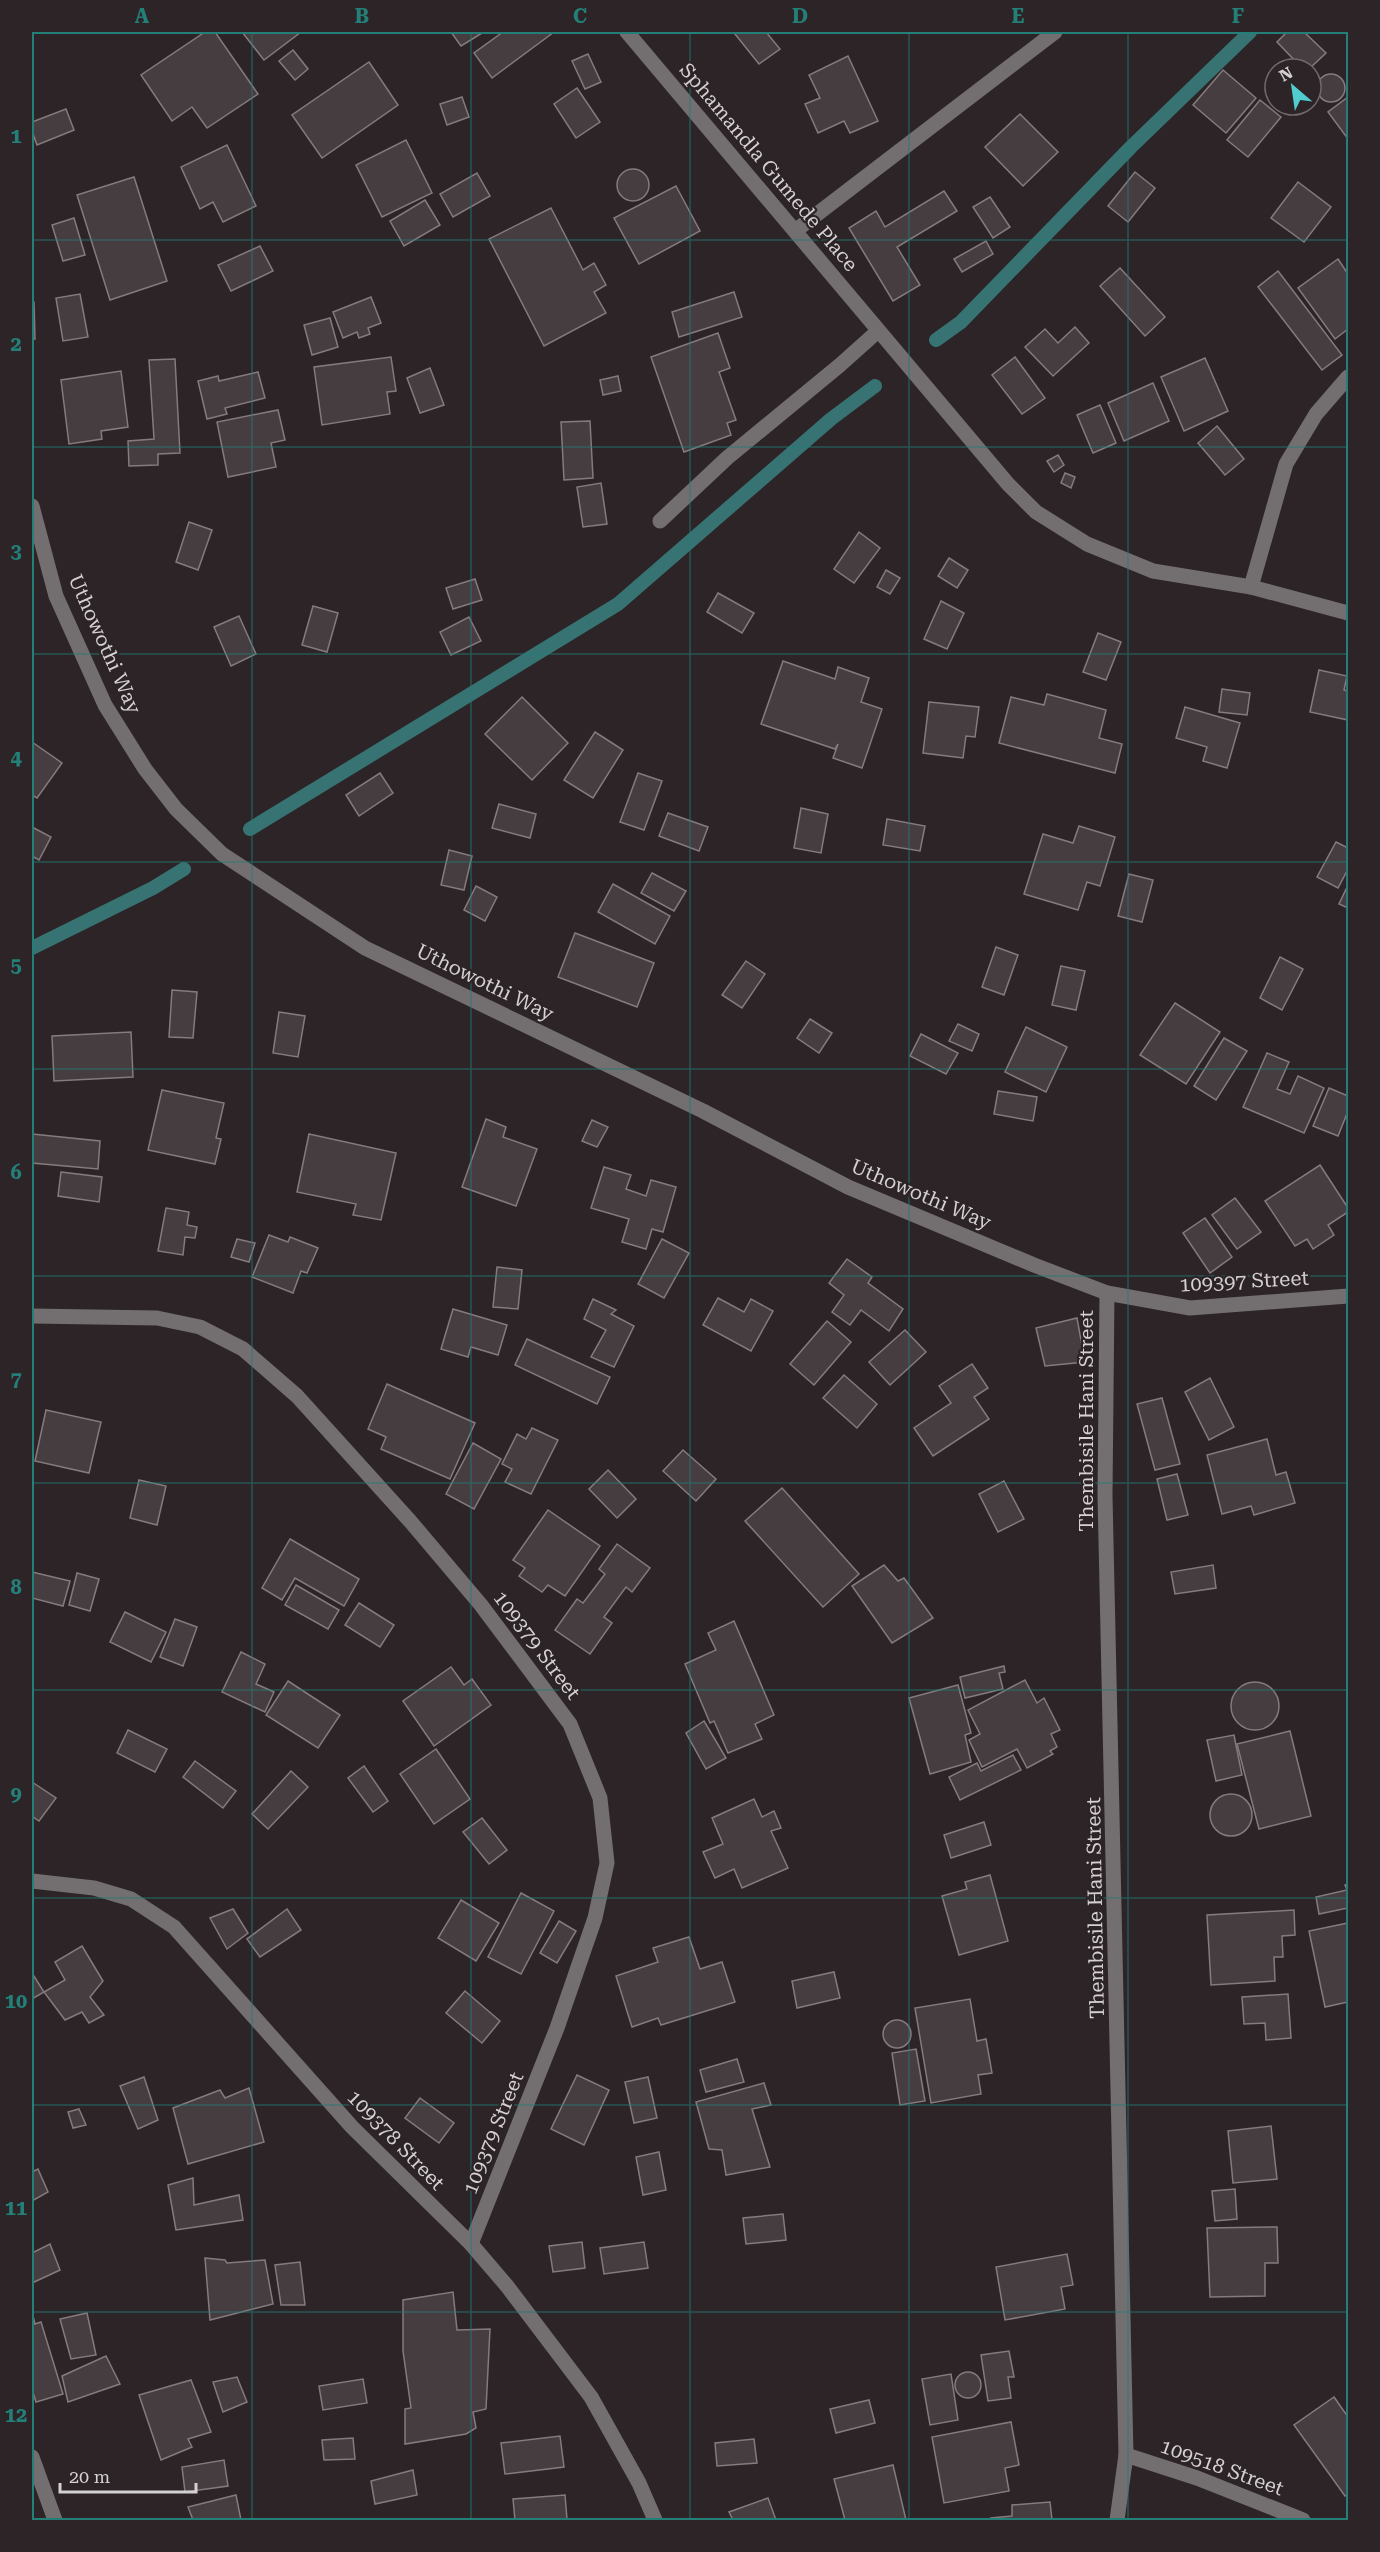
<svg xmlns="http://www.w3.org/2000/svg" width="1380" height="2552" viewBox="0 0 1380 2552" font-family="'Roboto Serif',serif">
<rect width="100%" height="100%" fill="#2c2426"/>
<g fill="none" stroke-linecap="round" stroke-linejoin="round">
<g stroke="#387373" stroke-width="14">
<path d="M936 340 961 322 1131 147 1250 32"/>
<path d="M250 829 618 604 831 419 875 386"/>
<path d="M32 948 153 888 184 869"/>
</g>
</g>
<g fill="#453d3f" stroke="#857b7e" stroke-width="1.5">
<path d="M205 32H215L258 94 207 128 192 107 172 121 141 75Z"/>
<path d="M242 32H301L264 60Z"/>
<path d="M451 32H481L482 33 461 46Z"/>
<path d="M503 32H554L492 78 474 53Z"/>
<path d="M737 32H766L780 49 759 64 735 34Z"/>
<path d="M1287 32H1304L1326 53 1309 69H1303L1277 42Z"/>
<path d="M293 50 308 69 295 80 279 61Z"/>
<path d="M588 54 601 82 585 89 572 61Z"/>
<path d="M848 56 878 121 850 133 844 121 818 133 805 104 820 98 809 75Z"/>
<path d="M369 62 398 105 322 158 292 115Z"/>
<path d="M1223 70 1256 98 1226 133 1193 105Z"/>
<circle cx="1331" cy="88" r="14"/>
<path d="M577 88 600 122 576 138 554 104Z"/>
<path d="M462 97 469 117 447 125 440 104Z"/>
<path d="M1348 97V139L1328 112Z"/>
<path d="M1260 100 1281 117 1248 157 1227 140Z"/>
<path d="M66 109 74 130 37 145 32 131V122Z"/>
<path d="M1020 114 1058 152 1023 186 985 147Z"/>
<path d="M406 140 432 193 382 217 356 165Z"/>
<path d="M227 145 256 206 223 222 213 202 200 209 181 167Z"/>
<circle cx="633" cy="185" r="16"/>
<path d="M1135 172 1155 188 1128 222 1108 206Z"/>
<path d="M477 173 490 196 453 217 440 194Z"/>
<path d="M134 177 167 281 110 300 77 195Z"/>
<path d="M1298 182 1331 207 1304 242 1271 218Z"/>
<path d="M676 186 700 231 639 264 614 218Z"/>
<path d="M944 191 957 211 897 247 920 285 893 301 849 228 876 211 885 227Z"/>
<path d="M990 197 1010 227 993 238 973 207Z"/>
<path d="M425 200 440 225 404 246 390 221Z"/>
<path d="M551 208 583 270 594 263 606 285 594 292 606 313 544 346 489 239Z"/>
<path d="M74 218 85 255 63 261 52 225Z"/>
<path d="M986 241 993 254 962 272 954 259Z"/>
<path d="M260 246 273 271 231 291 218 265Z"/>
<path d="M1338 259 1348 274V329L1335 339 1298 288Z"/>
<path d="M1120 268 1165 317 1145 336 1100 286Z"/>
<path d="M1278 271 1342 355 1322 370 1258 287Z"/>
<path d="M734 292 742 317 679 337 672 312Z"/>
<path d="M80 294 88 337 63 341 56 298Z"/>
<path d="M371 297 381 323 368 328 370 334 359 338 357 332 343 338 333 312Z"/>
<path d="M32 302H34L35 339H32Z"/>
<path d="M330 318 338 347 312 355 304 325Z"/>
<path d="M1075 327 1089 343 1053 376 1025 347 1045 329 1058 343Z"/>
<path d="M718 333 730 368 719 372 736 420 727 423 731 435 684 452 651 357Z"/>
<path d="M391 357 396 391 387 392 390 414 322 425 314 367Z"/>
<path d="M1015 357 1045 398 1022 414 992 375Z"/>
<path d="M1205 358 1228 411 1184 431 1161 377Z"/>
<path d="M175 359 180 453 158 454V465L129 466 128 441 154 439 149 360Z"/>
<path d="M430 368 444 405 420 413 407 378Z"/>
<path d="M121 371 128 427 101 431 102 439 69 444 61 380Z"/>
<path d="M258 372 265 398 225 408 227 414 207 419 198 381 218 376 219 381Z"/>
<path d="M618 376 621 391 603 395 600 380Z"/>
<path d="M1153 383 1169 421 1124 441 1108 403Z"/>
<path d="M1100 405 1116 443 1093 453 1077 415Z"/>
<path d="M278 410 285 440 271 443 276 467 228 477 217 422Z"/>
<path d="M590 421 593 478 564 480 561 422Z"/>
<path d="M1217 426 1244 459 1225 475 1198 443Z"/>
<path d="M1058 455 1064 465 1054 472 1047 461Z"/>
<path d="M1065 473 1075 477 1071 488 1061 483Z"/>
<path d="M601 483 607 524 583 527 577 487Z"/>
<path d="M189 522 212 530 198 570 176 562Z"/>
<path d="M859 532 880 548 854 583 834 569Z"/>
<path d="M949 558 968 570 957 588 938 576Z"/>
<path d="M886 570 900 578 890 594 877 587Z"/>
<path d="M475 579 482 600 453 609 446 588Z"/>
<path d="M718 593 754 613 742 633 707 612Z"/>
<path d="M941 601 964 613 947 649 924 639Z"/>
<path d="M313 606 338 613 327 652 302 645Z"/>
<path d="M239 616 256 654 231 666 214 627Z"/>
<path d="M469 617 481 641 451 655 440 632Z"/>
<path d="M1098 633 1121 642 1106 680 1083 672Z"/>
<path d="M783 661 835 679 838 667 869 678 861 702 882 709 862 768 833 758 838 744 835 749 761 724Z"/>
<path d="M1319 670 1347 676 1344 690 1348 691V720L1310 712Z"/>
<path d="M1222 689 1250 693 1247 715 1219 712Z"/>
<path d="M1047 694 1106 710 1099 738 1122 744 1115 773 999 743 1011 697 1044 705Z"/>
<path d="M522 697 568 743 532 780 485 734Z"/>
<path d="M929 702 979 707 975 737 966 736 963 758 923 753Z"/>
<path d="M1185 707 1240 723 1227 768 1203 761 1207 747 1176 738Z"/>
<path d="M595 732 623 750 593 798 564 780Z"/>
<path d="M32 742 62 763 37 798 32 795Z"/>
<path d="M380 773 393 793 359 816 346 795Z"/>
<path d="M638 773 662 781 644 830 620 822Z"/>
<path d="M499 804 536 814 530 838 492 828Z"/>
<path d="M801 808 828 814 821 853 794 848Z"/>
<path d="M668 813 708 827 699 851 659 836Z"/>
<path d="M887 819 925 826 920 851 883 845Z"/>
<path d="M1079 826 1115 837 1100 886 1087 882 1078 910 1024 894 1043 834 1073 843Z"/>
<path d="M32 827 51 837 39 860 32 856Z"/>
<path d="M1336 842 1348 848V869L1338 888 1317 877Z"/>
<path d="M449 850 472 856 464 890 441 885Z"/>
<path d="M652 873 686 891 674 911 641 893Z"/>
<path d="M1129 874 1153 880 1142 922 1118 916Z"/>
<path d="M613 884 670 916 655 944 598 912Z"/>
<path d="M1348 885V908L1339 904Z"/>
<path d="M476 886 497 897 485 921 464 910Z"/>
<path d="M575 933 654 963 637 1007 558 977Z"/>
<path d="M996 947 1018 955 1004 995 982 987Z"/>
<path d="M1280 957 1303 969 1282 1010 1260 998Z"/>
<path d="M746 961 765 974 742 1008 722 995Z"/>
<path d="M1061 966 1085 971 1076 1010 1052 1005Z"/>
<path d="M172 990 197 992 193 1038 169 1037Z"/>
<path d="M1175 1003 1220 1032 1186 1084 1140 1055Z"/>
<path d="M279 1012 305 1016 298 1057 273 1053Z"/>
<path d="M810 1019 832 1033 819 1053 797 1038Z"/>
<path d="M958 1024 979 1034 972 1051 949 1041Z"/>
<path d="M1026 1027 1067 1047 1046 1092 1005 1072Z"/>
<path d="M131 1032 133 1077 54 1081 52 1036Z"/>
<path d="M921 1034 958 1053 946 1074 910 1056Z"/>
<path d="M1224 1038 1247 1051 1216 1100 1194 1086Z"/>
<path d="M1267 1053 1289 1062 1277 1089 1290 1094 1298 1076 1324 1088 1304 1133 1243 1107Z"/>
<path d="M1329 1088 1348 1096V1111L1338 1136 1313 1126Z"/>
<path d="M162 1090 224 1103 216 1138 221 1139 215 1164 148 1150Z"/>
<path d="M998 1091 1037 1097 1033 1121 994 1114Z"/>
<path d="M486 1119 506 1127 503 1137 537 1149 516 1206 462 1187Z"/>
<path d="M592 1120 608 1127 597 1147 582 1141Z"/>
<path d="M32 1134 100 1141 98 1169 32 1163Z"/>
<path d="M309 1134 396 1153 381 1220 353 1215 356 1204 297 1192Z"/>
<path d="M1320 1165 1348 1208V1212L1328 1225 1334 1235 1313 1249 1307 1239 1295 1246 1265 1201Z"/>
<path d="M604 1167 631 1175 626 1189 646 1196 651 1180 676 1187 663 1232 652 1229 646 1249 622 1242 629 1219 591 1208Z"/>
<path d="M61 1172 102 1177 99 1202 58 1196Z"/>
<path d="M1235 1198 1261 1232 1237 1249 1212 1215Z"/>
<path d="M166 1208 189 1212 187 1225 197 1227 195 1238 185 1237 183 1255 158 1251Z"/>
<path d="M1205 1218 1232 1257 1210 1273 1183 1233Z"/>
<path d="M269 1235 288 1242 290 1237 318 1248 307 1273 301 1271 293 1293 252 1277Z"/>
<path d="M237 1239 255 1243 249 1262 231 1257Z"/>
<path d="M662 1239 689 1253 664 1298 638 1284Z"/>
<path d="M847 1259 872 1277 868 1283 903 1309 889 1331 861 1310 850 1325 832 1312 844 1295 829 1283Z"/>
<path d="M497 1267 522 1270 518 1309 493 1307Z"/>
<path d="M718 1298 744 1312 751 1299 773 1311 751 1351 703 1325Z"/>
<path d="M593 1299 616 1310 611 1314 634 1326 614 1367 591 1357 606 1330 584 1319Z"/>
<path d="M453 1309 507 1325 498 1355 471 1347 468 1357 441 1349Z"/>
<path d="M1077 1318 1085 1362 1045 1366 1036 1328Z"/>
<path d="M827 1321 851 1342 814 1385 790 1364Z"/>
<path d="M905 1330 926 1352 890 1385 869 1362Z"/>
<path d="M527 1339 610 1377 597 1404 515 1365Z"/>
<path d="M972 1364 988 1388 974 1397 989 1419 933 1456 914 1428 951 1403 939 1386Z"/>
<path d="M844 1375 877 1404 857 1428 823 1398Z"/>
<path d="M1210 1378 1234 1427 1209 1440 1185 1392Z"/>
<path d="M387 1384 475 1423 450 1479 381 1449 386 1437 368 1429Z"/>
<path d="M1162 1398 1180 1464 1155 1470 1137 1404Z"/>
<path d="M46 1410 101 1422 89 1473 35 1461Z"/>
<path d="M532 1428 558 1440 531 1494 505 1482 512 1469 502 1464 517 1434 526 1439Z"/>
<path d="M1267 1439 1276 1475 1286 1472 1295 1503 1254 1515 1251 1506 1222 1514 1207 1455Z"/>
<path d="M473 1443 501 1459 474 1509 446 1494Z"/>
<path d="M683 1450 716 1479 696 1501 663 1471Z"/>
<path d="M608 1470 636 1499 617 1518 589 1489Z"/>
<path d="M1177 1474 1188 1515 1167 1520 1157 1479Z"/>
<path d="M139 1480 166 1486 157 1525 130 1518Z"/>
<path d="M1004 1481 1024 1519 998 1532 979 1494Z"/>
<path d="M782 1488 859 1574 823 1607 745 1521Z"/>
<path d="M548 1510 600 1546 565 1596 548 1585 542 1592 519 1576 525 1568 513 1560Z"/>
<path d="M290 1539 359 1579 344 1606 295 1578 282 1600 262 1588Z"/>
<path d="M617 1544 650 1568 632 1592 626 1587 604 1617 612 1623 590 1654 555 1630 577 1599 583 1603 605 1574 599 1569Z"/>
<path d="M884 1565 898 1581 904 1578 933 1618 892 1643 852 1586Z"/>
<path d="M1213 1565 1216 1588 1175 1594 1171 1572Z"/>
<path d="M32 1572 70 1581 63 1606 32 1598Z"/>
<path d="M77 1573 99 1579 90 1611 69 1605Z"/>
<path d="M296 1585 339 1610 328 1629 285 1605Z"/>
<path d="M359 1603 394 1625 380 1647 345 1625Z"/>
<path d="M125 1612 166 1632 151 1662 110 1642Z"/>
<path d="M175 1619 197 1627 183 1666 160 1657Z"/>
<path d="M734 1621 774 1715 755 1724 762 1739 728 1753 714 1721 710 1723 685 1664 716 1650 708 1633Z"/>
<path d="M241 1652 265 1664 256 1684 274 1692 265 1712 222 1692Z"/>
<path d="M1004 1666 1005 1672 999 1673 1003 1689 965 1698 960 1677Z"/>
<path d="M451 1667 464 1685 472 1679 491 1705 434 1746 403 1701Z"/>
<path d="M1025 1680 1037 1703 1044 1698 1060 1730 1051 1734 1057 1747 1050 1751 1053 1754 1027 1768 1017 1749 982 1767 969 1740 980 1734 968 1710Z"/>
<path d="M288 1681 340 1715 318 1748 266 1715Z"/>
<circle cx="1255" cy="1706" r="24"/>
<path d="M958 1685 971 1733 965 1735 971 1762 930 1774 909 1698Z"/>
<path d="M704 1721 726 1758 706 1769 686 1733Z"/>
<path d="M128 1730 167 1749 155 1772 117 1753Z"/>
<path d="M1290 1731 1311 1816 1259 1829 1237 1744Z"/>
<path d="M1234 1735 1242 1775 1216 1781 1207 1740Z"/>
<path d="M436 1749 470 1799 434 1824 400 1774Z"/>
<path d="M1013 1755 1021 1770 960 1800 949 1777 977 1763 981 1771Z"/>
<path d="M195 1761 236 1791 223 1808 183 1777Z"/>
<path d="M364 1766 388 1801 373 1812 348 1778Z"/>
<path d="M291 1771 308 1787 268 1829 252 1814Z"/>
<path d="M32 1782 56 1798 39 1821 32 1816Z"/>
<circle cx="1231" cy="1815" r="21"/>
<path d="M754 1799 762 1817 774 1811 781 1828 771 1831 788 1868 742 1888 734 1869 715 1878 703 1852 723 1844 712 1818Z"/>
<path d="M482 1818 507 1850 489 1864 463 1832Z"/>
<path d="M984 1822 991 1845 951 1858 944 1835Z"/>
<path d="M990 1875 1008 1941 959 1955 942 1896 967 1889 965 1882Z"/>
<path d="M1348 1884V1908L1319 1914 1316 1897 1347 1890 1345 1885Z"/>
<path d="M521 1893 554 1911 521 1974 488 1957Z"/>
<path d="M461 1900 499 1923 476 1961 438 1938Z"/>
<path d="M233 1909 248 1933 227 1949 210 1918Z"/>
<path d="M287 1909 301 1930 260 1957 247 1939Z"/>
<path d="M1294 1910 1295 1935 1282 1936 1283 1957H1274L1275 1981 1211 1985 1207 1915Z"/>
<path d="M559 1921 576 1931 557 1963 540 1953Z"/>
<path d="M1348 1923V2002L1325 2007 1309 1931Z"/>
<path d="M689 1937 700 1969 722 1962 735 2002 661 2025 658 2018 632 2027 616 1976 658 1962 653 1948Z"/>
<path d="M82 1946 103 1981 90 1997 104 2015 89 2023 82 2012 65 2020 44 1992 65 1980 55 1962Z"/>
<path d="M834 1972 840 1998 797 2008 792 1981Z"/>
<path d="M32 1973 44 1992 32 1999Z"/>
<path d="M465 1991 500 2021 482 2043 446 2013Z"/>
<path d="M1288 1994 1291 2038 1266 2040 1265 2023 1244 2024 1242 1997Z"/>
<path d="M970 1999 977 2041 986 2039 992 2073 978 2075 981 2094 931 2103 915 2008Z"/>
<circle cx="897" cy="2034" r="14"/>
<path d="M916 2049 925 2101 900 2105 892 2053Z"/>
<path d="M737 2059 744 2082 706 2092 700 2070Z"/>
<path d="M577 2075 609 2090 584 2145 551 2129Z"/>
<path d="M144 2077 158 2120 138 2129 120 2086Z"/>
<path d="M648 2077 657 2118 634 2123 625 2082Z"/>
<path d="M764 2083 771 2105 752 2109 770 2167 726 2175 722 2150 709 2149 696 2102Z"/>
<path d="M249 2088 264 2142 188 2164 173 2108 220 2090 225 2098Z"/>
<path d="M420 2098 454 2123 439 2143 405 2118Z"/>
<path d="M79 2109 86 2125 73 2128 68 2112Z"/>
<path d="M1271 2126 1277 2179 1233 2183 1228 2131Z"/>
<path d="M659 2152 666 2190 643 2195 636 2157Z"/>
<path d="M38 2169 48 2192 32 2201V2172Z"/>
<path d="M193 2178 194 2205 239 2195 243 2220 176 2230 168 2185Z"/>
<path d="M1235 2189 1237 2219 1215 2221 1212 2191Z"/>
<path d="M783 2214 786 2240 746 2244 743 2218Z"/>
<path d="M1277 2227 1278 2263H1265V2296L1210 2297 1207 2228Z"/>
<path d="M582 2242 585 2268 553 2272 549 2246Z"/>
<path d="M644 2242 648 2268 604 2274 600 2248Z"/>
<path d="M50 2244 60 2270 32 2283V2253Z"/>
<path d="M1067 2254 1073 2285 1061 2287 1065 2309 1005 2320 996 2267Z"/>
<path d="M205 2258 225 2260 227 2263 265 2260 273 2304 210 2320Z"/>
<path d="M300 2262 305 2305H281L275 2265Z"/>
<path d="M453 2292 457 2330 490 2329 486 2409 473 2412 476 2428 466 2434 405 2444V2409L411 2408 403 2351V2300Z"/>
<path d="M87 2313 96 2355 71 2359 60 2319Z"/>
<path d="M33 2316 35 2324 41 2322 63 2394 36 2402 32 2389Z"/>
<path d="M1009 2351 1014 2377H1008L1011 2398 988 2401 981 2355Z"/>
<path d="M106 2356 120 2384 68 2402 62 2376Z"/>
<circle cx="968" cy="2385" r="13"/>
<path d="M951 2374 958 2420 930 2425 922 2379Z"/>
<path d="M237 2377 247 2402 223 2412 213 2382Z"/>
<path d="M363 2379 367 2403 323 2410 319 2386Z"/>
<path d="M191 2380 211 2432 188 2439 192 2447 161 2460 139 2395Z"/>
<path d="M1334 2397 1348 2417V2494L1345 2496 1294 2425Z"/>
<path d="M869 2400 875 2423 836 2433 830 2409Z"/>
<path d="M1011 2422 1019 2465 1005 2468 1009 2491 944 2503 932 2437Z"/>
<path d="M560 2436 564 2467 505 2474 501 2443Z"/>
<path d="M353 2438 355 2459 324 2460 322 2440Z"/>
<path d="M754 2439 757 2463 717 2466 715 2443Z"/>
<path d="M224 2460 228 2486 185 2492 182 2467Z"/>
<path d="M893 2465 906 2520H845L834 2479Z"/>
<path d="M413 2470 417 2495 375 2504 371 2481Z"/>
<path d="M236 2495 241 2520H193L188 2507Z"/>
<path d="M565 2495 567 2519 515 2520 513 2499Z"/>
<path d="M768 2498 776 2520H733L729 2512Z"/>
<path d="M1050 2502 1052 2520H991V2518L1012 2516V2505Z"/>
</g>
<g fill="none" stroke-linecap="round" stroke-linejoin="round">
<g stroke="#736e6f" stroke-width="15">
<path d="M627 32 1008 484 1036 512 1087 544 1153 571 1251 587 1348 613"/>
<path d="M795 231 1055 32"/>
<path d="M32 506 56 596 105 705 145 769 176 809 222 854 365 948 703 1111 848 1187 1034 1265 1107 1293 1190 1308 1348 1296"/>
<path d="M660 521 727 458 840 365 878 331"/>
<path d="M1251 587 1286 464 1316 414 1348 377"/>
<path d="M1107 1293 1105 1495 1126 2455 1117 2520"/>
<path d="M32 1316 157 1318 200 1327 243 1349 297 1396 410 1521 481 1605 570 1724 600 1798 607 1863 595 1918 557 2028 471 2244"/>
<path d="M32 1881 94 1888 131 1899 174 1927 352 2127 471 2244 507 2286 591 2397 639 2483 655 2520"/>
<path d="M1126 2455 1197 2478 1303 2520"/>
<path d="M32 2457 55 2520"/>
</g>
</g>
<path fill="none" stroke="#237f78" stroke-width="1.5" stroke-opacity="0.55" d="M252 32V2520M471 32V2520M690 32V2520M909 32V2520M1128 32V2520M32 240H1348M32 447H1348M32 654H1348M32 862H1348M32 1069H1348M32 1276H1348M32 1483H1348M32 1690H1348M32 1898H1348M32 2105H1348M32 2312H1348"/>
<g text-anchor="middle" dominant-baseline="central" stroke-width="4.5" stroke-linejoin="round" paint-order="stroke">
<g font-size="20" fill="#d5d0d1" stroke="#2c2426">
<text transform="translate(769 167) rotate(50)">Sphamandla Gumede Place</text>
<text transform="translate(105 644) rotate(66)">Uthowothi Way</text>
<text transform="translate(485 982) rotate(26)">Uthowothi Way</text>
<text transform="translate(921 1194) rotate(23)">Uthowothi Way</text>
<text transform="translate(1244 1281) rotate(-3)">109397 Street</text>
<text transform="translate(1086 1421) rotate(-90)">Thembisile Hani Street</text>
<text transform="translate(537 1645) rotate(53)">109379 Street</text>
<text transform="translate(1095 1908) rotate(-91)">Thembisile Hani Street</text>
<text transform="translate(493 2133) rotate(-68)">109379 Street</text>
<text transform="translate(396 2140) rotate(46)">109378 Street</text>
<text transform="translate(1222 2467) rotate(20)">109518 Street</text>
</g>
</g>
<rect width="1380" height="2552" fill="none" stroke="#2c2426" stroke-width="66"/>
<g transform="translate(1293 87) rotate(331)"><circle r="28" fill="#2c2426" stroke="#70696a" stroke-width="1.5"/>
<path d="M0-4.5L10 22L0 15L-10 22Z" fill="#52cdcf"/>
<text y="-9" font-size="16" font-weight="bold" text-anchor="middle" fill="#d5d0d1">N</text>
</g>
<path d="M60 2483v9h136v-9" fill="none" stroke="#d5d0d1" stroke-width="3"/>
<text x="69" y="2483" font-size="18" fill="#d5d0d1" stroke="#2c2426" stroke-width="4.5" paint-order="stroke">20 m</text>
<rect x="33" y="33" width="1314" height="2486" fill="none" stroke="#237f78" stroke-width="2"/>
<g font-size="20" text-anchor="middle" font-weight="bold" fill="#237f78">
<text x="142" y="23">A</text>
<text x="362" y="23">B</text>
<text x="580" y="23">C</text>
<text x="800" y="23">D</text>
<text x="1018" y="23">E</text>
<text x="1238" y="23">F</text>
<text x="16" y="143">1</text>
<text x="16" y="351">2</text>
<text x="16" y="558">3</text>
<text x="16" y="765">4</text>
<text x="16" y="972">5</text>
<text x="16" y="1179">6</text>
<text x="16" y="1386">7</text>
<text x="16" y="1594">8</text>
<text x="16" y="1801">9</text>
<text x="16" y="2008">10</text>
<text x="16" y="2215">11</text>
<text x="16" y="2422">12</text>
</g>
</svg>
